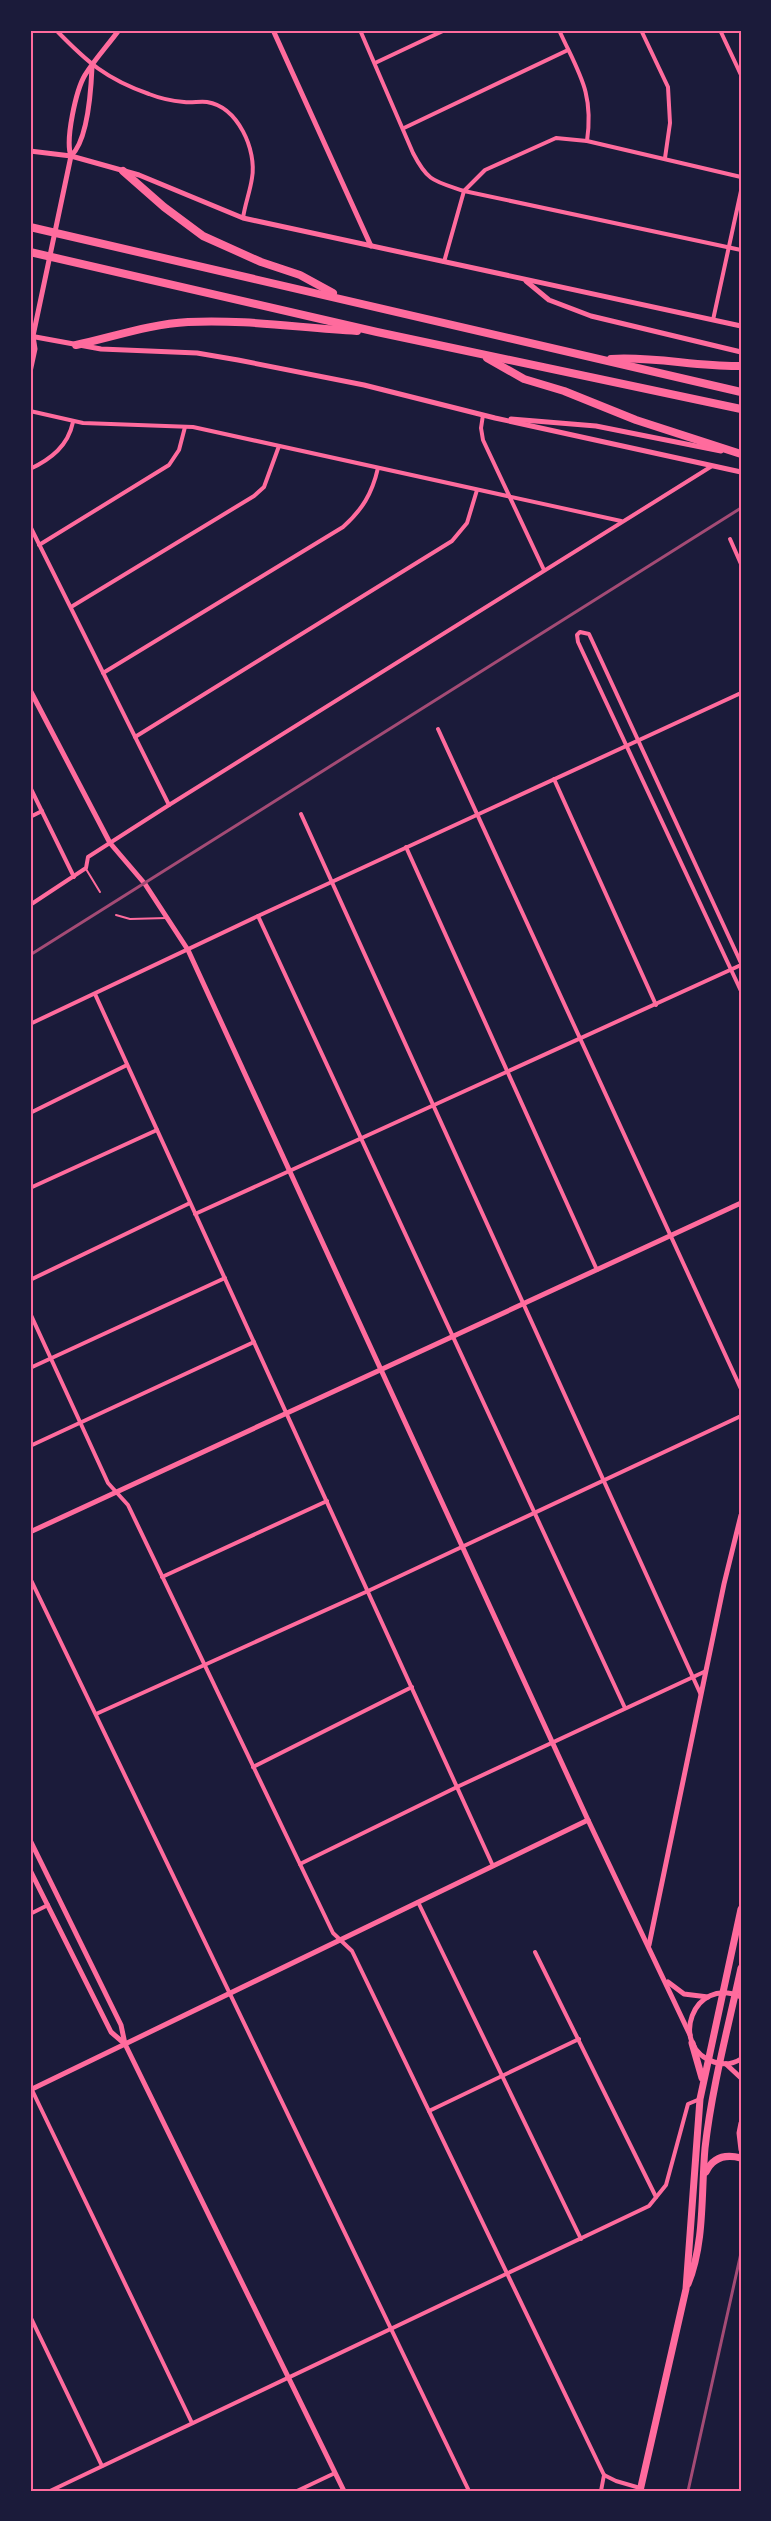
<svg xmlns="http://www.w3.org/2000/svg" width="771" height="2521" viewBox="0 0 771 2521" font-family="'Titillium Web',sans-serif">
<rect width="100%" height="100%" fill="#1b1b3a"/>
<g fill="none" stroke-linecap="round" stroke-linejoin="round">
<g stroke="#ff6b9d" stroke-width="2">
<path d="M86 869 100 892"/>
<path d="M116 915 130 919 167 918"/>
</g>
<g stroke="#ff6b9d" stroke-width="4">
<path d="M56 30C87 62 106 79 149 94 159 98 173 101 184 102 192 103 200 101 207 102 238 107 257 150 252 178 250 192 245 204 243 218"/>
<path d="M360 30 413 153C428 182 434 181 464 191L741 250"/>
<path d="M559 30C579 74 594 92 587 141"/>
<path d="M641 30 668 87 670 123 665 158"/>
<path d="M720 30 741 75"/>
<path d="M375 63 445 30"/>
<path d="M404 128 568 50"/>
<path d="M444 262 464 191 485 170 556 138 587 141 741 177"/>
<path d="M713 320 741 191"/>
<path d="M30 411 83 423 193 427 621 521"/>
<path d="M483 415 481 428 483 440 544 570"/>
<path d="M30 469C51 459 68 446 73 422"/>
<path d="M30 526 169 805"/>
<path d="M730 539 741 564"/>
<path d="M39 545 169 465 179 450 185 427"/>
<path d="M71 607 254 496 264 487 279 446"/>
<path d="M103 673 343 527C362 510 372 494 378 468"/>
<path d="M438 729 741 1389"/>
<path d="M135 737 452 541 467 523 477 490"/>
<path d="M554 779 656 1005"/>
<path d="M30 787 74 877"/>
<path d="M301 814 701 1695"/>
<path d="M30 817 42 811"/>
<path d="M406 847 597 1270"/>
<path d="M30 905 86 868 88 857 169 805 712 466"/>
<path d="M258 916 625 1708"/>
<path d="M741 963 589 634 580 632 577 635 578 642 741 991"/>
<path d="M95 994 493 1866"/>
<path d="M30 1024 258 916 741 693"/>
<path d="M30 1113 127 1065"/>
<path d="M30 1188 157 1130"/>
<path d="M195 1214 741 965"/>
<path d="M30 1280 190 1203"/>
<path d="M30 1313 108 1483 128 1505 333 1933 352 1951 604 2475 616 2481 640 2488"/>
<path d="M30 1368 225 1278"/>
<path d="M30 1446 254 1342"/>
<path d="M162 1577 327 1501"/>
<path d="M30 1578 469 2491"/>
<path d="M96 1714 368 1591 741 1416"/>
<path d="M253 1767 412 1687"/>
<path d="M300 1864 457 1787 706 1671"/>
<path d="M418 1902 581 2239"/>
<path d="M30 1914 48 1905"/>
<path d="M535 1952 656 2197"/>
<path d="M32 2090 192 2423"/>
<path d="M429 2111 579 2039"/>
<path d="M30 2316 102 2466"/>
<path d="M50 2491 649 2206 666 2185 688 2104 700 2099"/>
<path d="M297 2491 335 2473"/>
<path d="M601 2491 604 2475"/>
</g>
<g stroke="#ff6b9d" stroke-width="5">
<path d="M195 30H231"/>
<path d="M273 30 371 246"/>
<path d="M71 156C88 140 91 91 92 67"/>
<path d="M30 372 35 349 33 336 71 156C65 140 76 90 85 75 95 59 108 45 119 30"/>
<path d="M30 690 110 843 145 884 188 950 588 1820 690 2035"/>
<path d="M30 1532 741 1203"/>
<path d="M30 1840 121 2025 125 2044 344 2491"/>
<path d="M30 1870 111 2032 125 2044"/>
<path d="M649 1945 724 1584 741 1515"/>
<path d="M668 1982 684 1994 708 1997"/>
<path d="M741 1997C693 1975 668 2047 714 2062 723 2065 733 2064 741 2059"/>
<path d="M726 2064 741 2078"/>
<path d="M30 2090 588 1820"/>
<path d="M741 2123 739 2133 741 2150"/>
</g>
<g stroke="#ff6b9d" stroke-width="5">
<path d="M30 151 71 156 139 175 243 218 741 326"/>
<path d="M526 281 549 300 591 316 741 352"/>
<path d="M30 336 101 349 197 353 238 360 364 385 495 418 741 472"/>
<path d="M511 419 596 426 721 451"/>
</g>
<g stroke="#ff6b9d" stroke-width="7">
<path d="M692 2043 702 2078"/>
<path d="M706 2172C713 2157 726 2154 741 2158"/>
<path d="M688 2284C705 2242 701 2193 705 2148 712 2087 728 2028 741 1968"/>
<path d="M640 2491 686 2289 700 2099 741 1909"/>
</g>
<g stroke="#ff6b9d" stroke-width="8">
<path d="M123 171 164 207 203 236 261 262 300 275 333 293"/>
<path d="M30 227 741 392"/>
<path d="M30 252 377 332 741 409"/>
<path d="M76 345C113 337 150 324 188 322 244 319 300 328 357 331"/>
<path d="M487 358 524 379 564 391 636 420 741 454"/>
<path d="M611 359C654 356 697 367 741 366"/>
</g>
<g stroke="#a44b75" stroke-width="3">
<path d="M30 955 741 508"/>
<path d="M688 2491 741 2253"/>
</g>
</g>
<rect width="771" height="2521" fill="none" stroke="#1b1b3a" stroke-width="63"/>
<rect x="32" y="32" width="708" height="2458" fill="none" stroke="#ff6b9d" stroke-width="2"/>
</svg>
